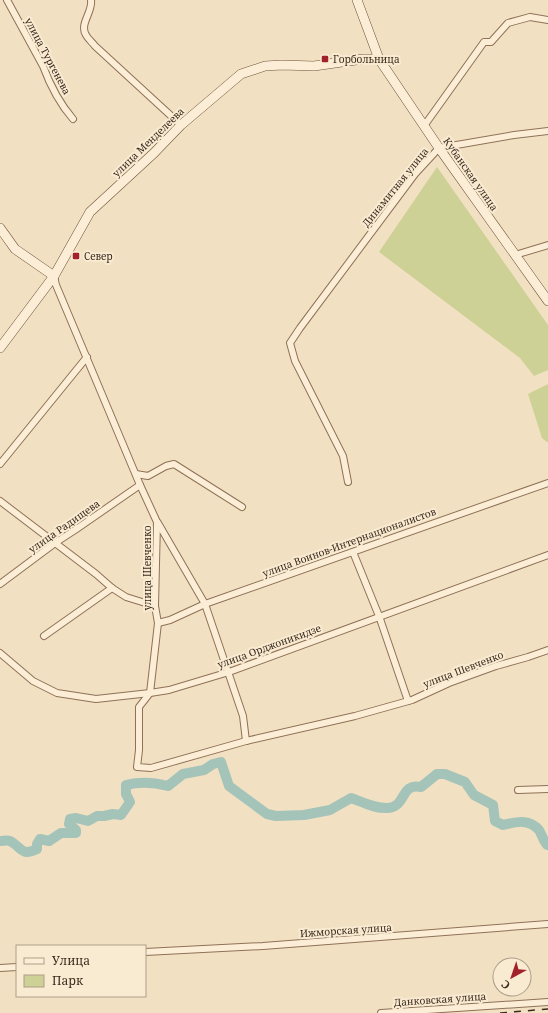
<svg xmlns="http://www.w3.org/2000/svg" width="548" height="1013" viewBox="0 0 548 1013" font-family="'Noto Serif',serif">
<rect width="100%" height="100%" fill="#f2e0c2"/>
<g fill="#ced195">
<path d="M437 167 548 325V370L534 376 520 358 379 252Z"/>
<path d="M548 384V442H547L542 438 528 394Z"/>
</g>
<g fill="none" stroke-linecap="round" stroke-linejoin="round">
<path stroke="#a5c4b9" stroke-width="10" d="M0 841C3 841 7 840 10 841 22 847 21 857 37 849V844L40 839 49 841 61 833H76V830L69 824 70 819 76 818 88 821 97 816H104L113 814 121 815 130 802 126 794V785C141 781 153 782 168 786L183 774 204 770 213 764 221 762 229 786 267 814 276 816 304 815 330 810 351 798C362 802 376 809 388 808 407 806 400 783 421 787L437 774H445L465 782 474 795 493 805 495 821 503 825C515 822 529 818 539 830 542 835 543 840 547 845L548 844"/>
<g stroke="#8e7157" stroke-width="8">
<g id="street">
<path d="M7 0 43 66C50 85 60 104 73 119"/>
<path d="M91 0C93 12 79 24 86 35 88 39 92 42 95 46L181 125"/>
<path d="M424 126 484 42H491L508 23 530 17 548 20"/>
<path d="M515 255 548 245"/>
<path d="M54 276 56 285 140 485 157 522 155 606 158 623 150 693 139 707V750L137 767 151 768 246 741 355 716 412 700 449 683 496 666 528 657 548 650"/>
<path d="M0 464 87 357"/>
<path d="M136 474 148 476 166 466 174 464 242 507"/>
<path d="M348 482 343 456 295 361 290 343 300 328 415 174 439 148 514 135 548 131"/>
<path d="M0 501 96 574 112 588 126 597 155 606"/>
<path d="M158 523 205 604 243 716 246 741"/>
<path d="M353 552 379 616 408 701"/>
<path d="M0 584 55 543 75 530 140 485"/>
<path d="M158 623 170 620 205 604 548 483"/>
<path d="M44 636 112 588"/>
<path d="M0 653 33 681 57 693 96 699 150 693 169 690 229 672 548 555"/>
<path d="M518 790 548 789"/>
<path d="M145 952 263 946 548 924"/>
<path d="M0 968 17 967"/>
<path d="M381 1013 548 1002"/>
</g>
</g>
<g stroke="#6f523a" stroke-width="10">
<g id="secondary">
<path d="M357 0 379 59 385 68 439 148 548 301"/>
<path d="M0 228 15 249 54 276"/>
<path d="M0 348 54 276 90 212 154 153 181 125 241 74 265 66 282 65 314 66 363 59H379"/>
</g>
</g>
<use href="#street" stroke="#fceed6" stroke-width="6"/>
<use href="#secondary" stroke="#fceed6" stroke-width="9"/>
<path stroke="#3c2a1d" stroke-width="1.5" stroke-dasharray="7 7" stroke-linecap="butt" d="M500 1013 548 1009"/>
</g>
<g fill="#a2222b" stroke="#f9ebd2" stroke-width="1.5">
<rect x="321" y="55" width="8" height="8" rx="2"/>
<rect x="72" y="252" width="8" height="8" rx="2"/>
</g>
<g text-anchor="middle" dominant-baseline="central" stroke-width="4" stroke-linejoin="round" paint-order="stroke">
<g font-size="10" fill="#3c2a1d" stroke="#f9ebd2">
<text transform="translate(48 56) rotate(62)">улица Тургенева</text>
<text transform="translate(148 142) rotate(-44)">улица Менделеева</text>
<text transform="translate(471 174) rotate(55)">Кубанская улица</text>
<text transform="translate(395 187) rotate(-51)">Динамитная улица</text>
<text transform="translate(64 526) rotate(-35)">улица Радищева</text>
<text transform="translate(349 542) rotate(-20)">улица Воинов-Интернационалистов</text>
<text transform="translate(147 568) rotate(-90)">улица Шевченко</text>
<text transform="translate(269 646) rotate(-20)">улица Орджоникидзе</text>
<text transform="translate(463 669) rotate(-21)">улица Шевченко</text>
<text transform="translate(346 930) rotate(-4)">Ижморская улица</text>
<text transform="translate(440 999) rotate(-4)">Данковская улица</text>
</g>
<g font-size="10" fill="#3c2a1d" stroke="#f9ebd2" text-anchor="start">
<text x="333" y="59">Горбольница</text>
<text x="84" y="256">Север</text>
</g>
</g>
<rect x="16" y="945" width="130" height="52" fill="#f9ebd2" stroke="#ad9e8a"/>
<rect x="24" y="958" width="20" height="6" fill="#fceed6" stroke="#ad9e8a"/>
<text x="52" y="965" font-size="12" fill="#3c2a1d">Улица</text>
<rect x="24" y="975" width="20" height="12" fill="#ced195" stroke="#ad9e8a"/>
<text x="52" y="985" font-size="12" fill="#3c2a1d">Парк</text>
<g transform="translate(512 977) rotate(220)"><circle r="19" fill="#f9ebd2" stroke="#ad9e8a"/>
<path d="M0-3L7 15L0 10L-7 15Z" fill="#a2222b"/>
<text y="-6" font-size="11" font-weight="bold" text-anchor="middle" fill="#3c2a1d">С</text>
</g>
</svg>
